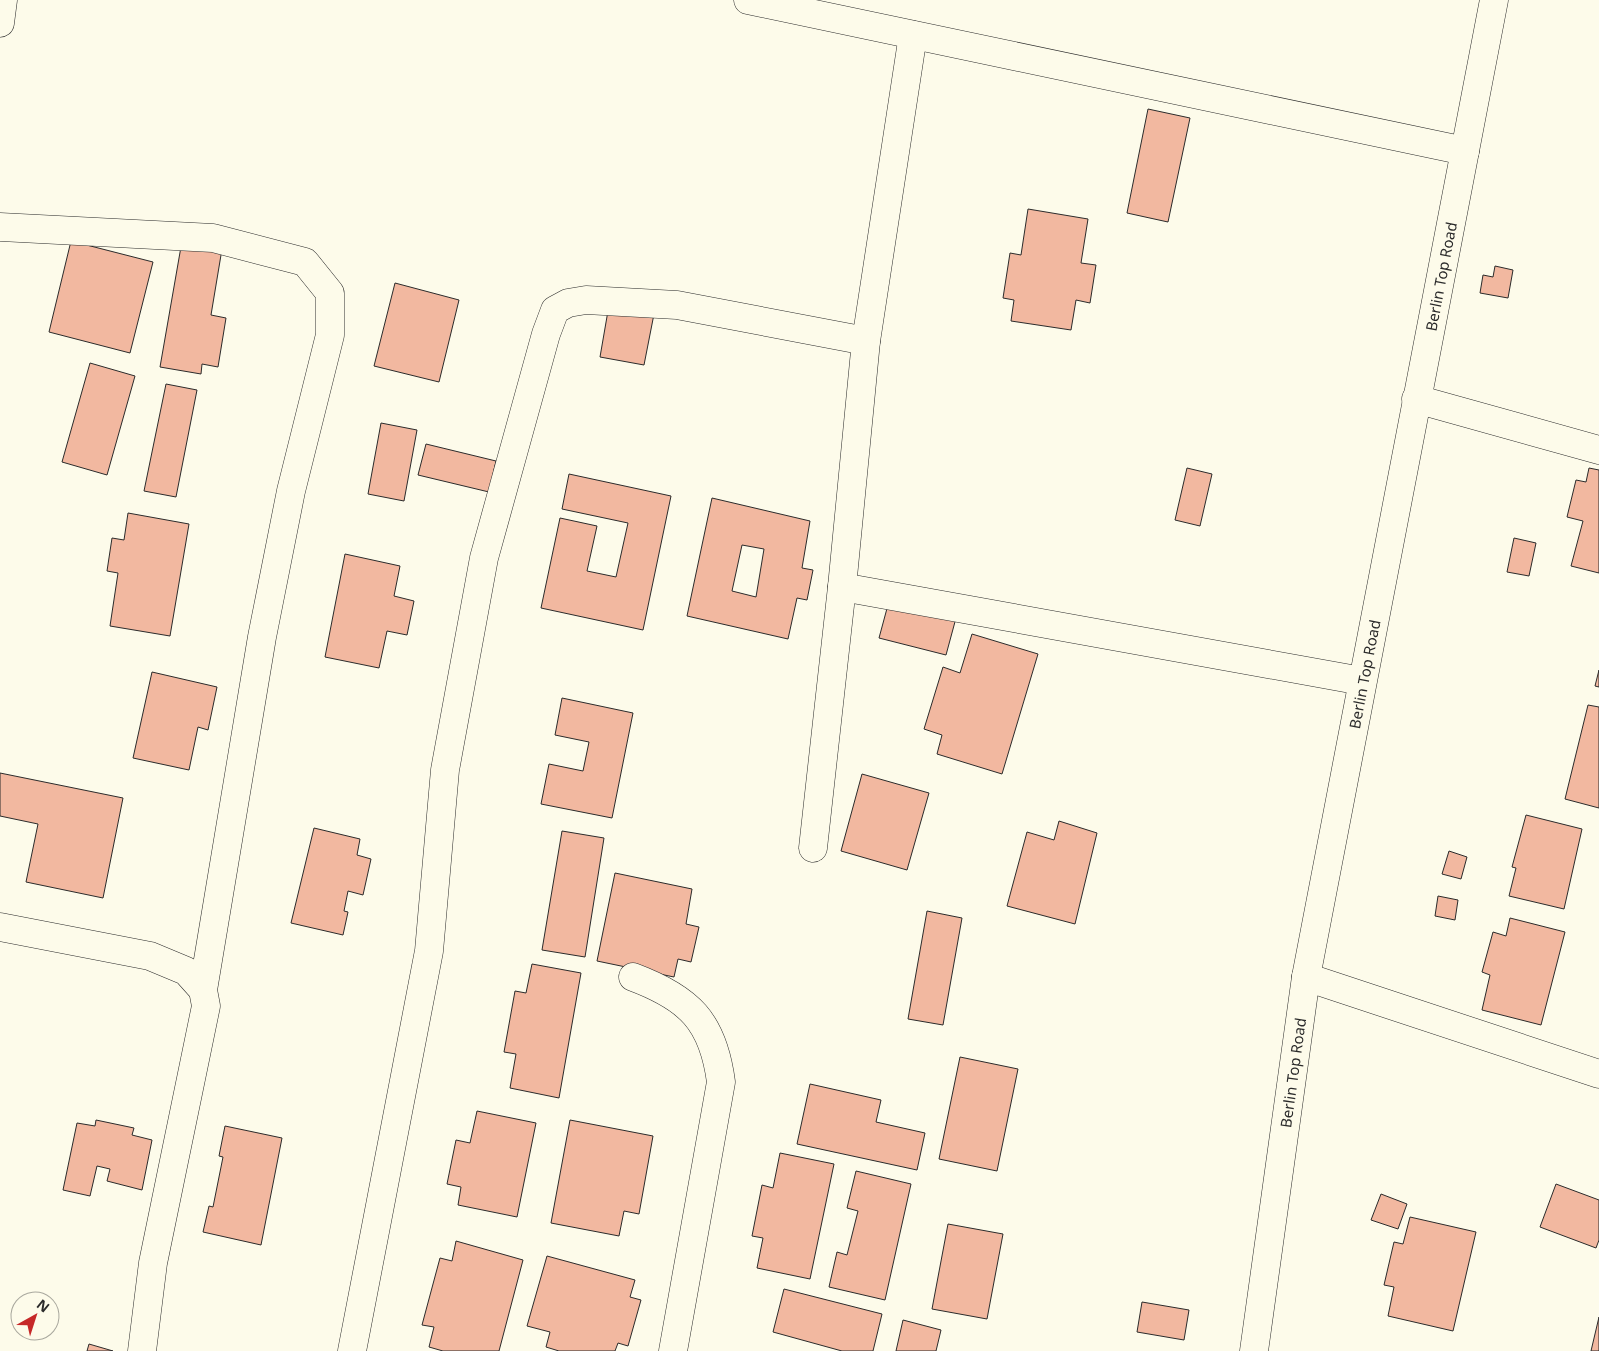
<svg xmlns="http://www.w3.org/2000/svg" width="1599" height="1351" viewBox="0 0 1599 1351" font-family="'Noto Sans',sans-serif">
<rect width="100%" height="100%" fill="#fdfbea"/>
<g fill="#f2b8a0" stroke="#2b2b2b" fill-rule="evenodd">
<path d="M1148 109 1190 118 1168 222 1127 213Z"/>
<path d="M1028 209 1088 219 1081 263 1096 265 1090 303 1076 300 1071 330 1011 321 1014 300 1003 298 1010 253 1021 255Z"/>
<path d="M71 241 153 262 130 353 49 332Z"/>
<path d="M182 241 222 249 211 315 226 318 218 367 202 364 201 374 160 367Z"/>
<path d="M1495 266 1513 270 1508 298 1480 293 1483 275 1493 277Z"/>
<path d="M395 283 459 300 439 382 374 366Z"/>
<path d="M609 305 654 314 644 365 600 357Z"/>
<path d="M90 363 135 376 107 475 62 462Z"/>
<path d="M166 384 197 390 176 497 144 491Z"/>
<path d="M381 423 417 430 404 501 368 494Z"/>
<path d="M426 444 496 461 489 492 418 475Z"/>
<path d="M1187 468 1212 474 1200 526 1175 520Z"/>
<path d="M1589 468 1599 470V573L1571 566 1583 521 1567 517 1576 480 1586 482Z"/>
<path d="M569 474 671 496 643 630 541 608 560 518 597 526 587 571 616 577 628 523 562 509Z"/>
<path d="M712 498 810 521 802 568 813 570 807 600 797 598 788 639 687 616ZM742 545 764 549 756 597 732 591Z"/>
<path d="M128 513 189 524 170 636 110 626 118 573 107 571 112 538 124 540Z"/>
<path d="M1514 538 1536 543 1529 576 1507 572Z"/>
<path d="M345 554 400 566 394 596 414 601 407 635 387 631 379 668 325 657Z"/>
<path d="M889 601 956 618 946 655 879 638Z"/>
<path d="M972 634 1038 654 1002 774 937 754 942 735 924 729 943 667 960 673Z"/>
<path d="M1599 670V687L1595 686Z"/>
<path d="M152 672 217 687 208 730 198 727 189 770 133 758Z"/>
<path d="M562 698 633 713 612 818 541 804 549 764 583 771 589 742 555 735Z"/>
<path d="M1588 705 1599 707V808L1565 799Z"/>
<path d="M0 773 123 798 103 898 26 882 38 824 0 816Z"/>
<path d="M862 774 929 793 907 870 841 851Z"/>
<path d="M1526 815 1582 829 1564 909 1509 896 1516 868 1512 867Z"/>
<path d="M1059 821 1097 833 1075 924 1007 906 1027 832 1054 840Z"/>
<path d="M314 828 360 839 357 855 371 859 363 895 348 891 344 911 348 912 343 935 291 923Z"/>
<path d="M562 831 604 838 585 957 542 950Z"/>
<path d="M1449 851 1467 857 1461 879 1442 874Z"/>
<path d="M615 873 692 889 686 924 699 927 691 962 678 959 674 977 597 961Z"/>
<path d="M1438 896 1458 900 1455 920 1435 916Z"/>
<path d="M927 911 962 918 943 1025 908 1019Z"/>
<path d="M1510 918 1565 932 1541 1025 1482 1010 1490 975 1482 972 1493 932 1506 936Z"/>
<path d="M532 964 581 973 559 1098 510 1088 516 1054 504 1052 515 991 526 993Z"/>
<path d="M960 1057 1018 1069 997 1171 939 1159Z"/>
<path d="M810 1084 881 1100 876 1122 925 1133 917 1170 797 1144Z"/>
<path d="M477 1111 536 1123 517 1217 458 1205 461 1187 447 1184 456 1140 470 1143Z"/>
<path d="M96 1120 134 1128 132 1135 152 1140 142 1190 107 1181 110 1169 97 1166 90 1196 63 1190 77 1123 95 1126Z"/>
<path d="M570 1120 653 1136 639 1214 624 1211 619 1236 551 1223Z"/>
<path d="M225 1126 282 1138 261 1245 203 1232 209 1206 213 1207 223 1157 219 1156Z"/>
<path d="M780 1153 834 1164 810 1279 757 1268 763 1238 752 1236 762 1185 773 1188Z"/>
<path d="M856 1171 911 1184 885 1300 829 1287 837 1252 847 1255 858 1211 847 1208Z"/>
<path d="M1556 1184 1599 1200V1240L1596 1248 1540 1227Z"/>
<path d="M1381 1194 1407 1204 1398 1229 1371 1220Z"/>
<path d="M1410 1217 1476 1232 1453 1331 1388 1316 1394 1287 1384 1285 1394 1242 1403 1244Z"/>
<path d="M948 1224 1003 1234 987 1319 932 1309Z"/>
<path d="M456 1241 523 1260 499 1351H443L429 1347 434 1327 422 1325 440 1258 452 1261Z"/>
<path d="M547 1256 635 1280 630 1297 641 1300 628 1346 618 1343 615 1351H559L546 1347 550 1332 527 1326Z"/>
<path d="M784 1289 882 1314 873 1351H842L773 1332Z"/>
<path d="M1142 1302 1189 1310 1184 1340 1137 1332Z"/>
<path d="M1599 1317V1351H1591Z"/>
<path d="M903 1320 941 1330 936 1351H896Z"/>
<path d="M89 1344 113 1351H87Z"/>
</g>
<g fill="none" stroke-linecap="round" stroke-linejoin="round">
<g stroke="#2b2b2b" stroke-width="29">
<g id="minor">
<path d="M748 0 1465 151"/>
<path d="M0 23 3 0"/>
<path d="M913 35 866 341 842 587 1362 681"/>
<path d="M0 227 213 238 305 262 330 293V335L291 491 262 637 203 990"/>
<path d="M1416 399 1599 450"/>
<path d="M813 848 842 587"/>
<path d="M0 927 150 956 186 971 203 990 206 1006 153 1263 142 1351"/>
<path d="M633 977C689 998 713 1021 721 1082L673 1351"/>
<path d="M1306 977 1599 1074"/>
<path d="M352 1351 429 951 445 770 484 558 546 334 555 310 568 303 586 300 677 305 866 341"/>
</g>
</g>
<g stroke="#2b2b2b" stroke-width="29">
<g id="tertiary">
<path id="s1" d="M1254 1351 1306 977 1494 0"/>
</g>
</g>
<use href="#minor" stroke="#fdfbea" stroke-width="28"/>
<use href="#tertiary" stroke="#fdfbea" stroke-width="28"/>
</g>
<g text-anchor="middle" dominant-baseline="central" stroke-width="4" stroke-linejoin="round" paint-order="stroke">
<g font-size="15" fill="#2b2b2b" stroke="#fdfbea">
<text stroke="none"><textPath href="#s1" startOffset="1091">Berlin Top Road</textPath></text>
<text stroke="none"><textPath href="#s1" startOffset="686">Berlin Top Road</textPath></text>
<text stroke="none"><textPath href="#s1" startOffset="281">Berlin Top Road</textPath></text>
</g>
</g>
<g transform="translate(35 1316) rotate(39)"><circle r="24" fill="#fdfbea" stroke="#a9a89e"/>
<path d="M0-4L9 19L0 12L-9 19Z" fill="#c62828"/>
<text y="-8" font-size="14" font-weight="bold" text-anchor="middle" fill="#2b2b2b">N</text>
</g>
</svg>
